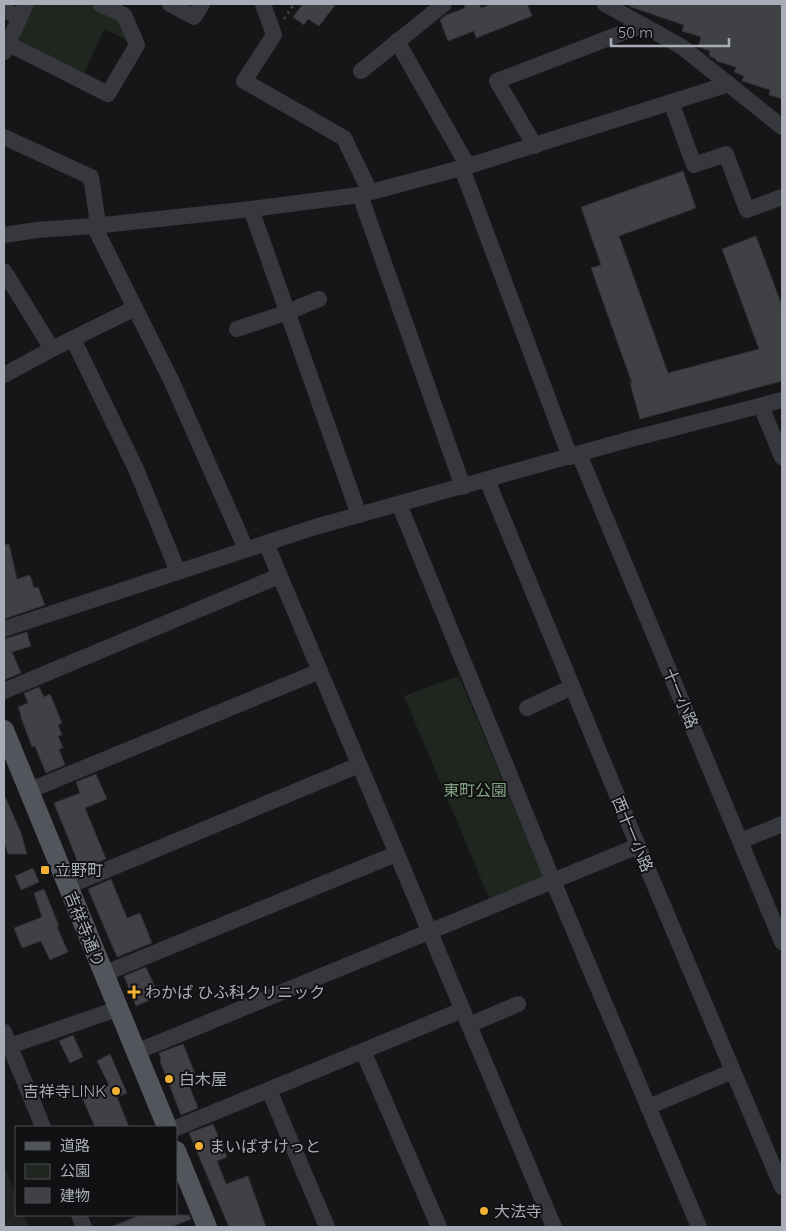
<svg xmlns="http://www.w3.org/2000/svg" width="786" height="1231" viewBox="0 0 786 1231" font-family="Quicksand,'Noto Sans JP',sans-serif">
<rect width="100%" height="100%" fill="#161618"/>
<path fill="#222225" d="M4 1164 16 1195V1215H24L29 1227H4Z"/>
<g fill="#1e261f">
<path d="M31 4H88L120 18 131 42 104 29 83 76 14 36Z"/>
<path d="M459 676 546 885 492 905 404 696Z"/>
</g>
<g fill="#404145" stroke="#303034">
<path d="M303 4H336L319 26 308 19 304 25 293 17Z"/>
<path d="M463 4H479L481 8 491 4H527L532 16 476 38 474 31 448 41 440 20 446 15 465 8Z"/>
<path d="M628 4H782V99L769 95 770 90 742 81 744 76 734 72 736 67 716 61V59L709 56 710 51 698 47 701 37 682 31 684 25 631 7Z"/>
<path d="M683 171 696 208 619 236 668 373 759 349 722 249 756 236 782 306V381L640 419 630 383H632L591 268 601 265 581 207Z"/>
<path d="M9 544 17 579 30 575 34 588 38 587 45 605 4 619V545Z"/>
<path d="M27 632 31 646 12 652 21 673 4 680V639Z"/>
<path d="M39 687 44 697 50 694 62 723 58 725 62 735 58 736 63 748 59 749 65 765 46 773 35 746 32 747 20 715H21L18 707 28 703 24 693Z"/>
<path d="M96 774 107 799 85 808 106 859 79 870 75 861 77 860 54 803 80 793 76 782Z"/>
<path d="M4 794 21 833 27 854H8L4 842Z"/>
<path d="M33 868 39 882 21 890 15 876Z"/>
<path d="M111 879 127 918 140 913 152 943 117 957 88 889Z"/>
<path d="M44 889 59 926 57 927 68 952 50 960 41 941 22 948 14 928 42 917 34 893Z"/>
<path d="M146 967 159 996 136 1006 124 976Z"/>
<path d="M73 1035 83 1057 70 1063 59 1041Z"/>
<path d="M183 1044 196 1076 187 1080 198 1108 181 1115 160 1061 161 1060 159 1053Z"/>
<path d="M110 1054 127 1093 117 1097 129 1127H95L82 1097 109 1085 97 1061Z"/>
<path d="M213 1124 227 1157 217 1161 226 1184 248 1176 266 1227H229L189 1133Z"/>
<path d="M140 1215H189L191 1219 171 1227H111Z"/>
</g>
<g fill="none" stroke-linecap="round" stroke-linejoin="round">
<path stroke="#3d3f44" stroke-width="3" stroke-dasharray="2.5 4" stroke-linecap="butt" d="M284 19 294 4"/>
<g stroke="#37383d" stroke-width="16">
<path d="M170 4 194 17 202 4"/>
<path d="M263 4 274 35 244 81 344 138 370 192"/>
<path d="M605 4 682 47 782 127"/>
<path d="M4 10 20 17"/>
<path d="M397 41 465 161 464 174 570 457"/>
<path d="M9 44 108 94 137 45 124 15 100 4"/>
<path d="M4 52 26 4"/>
<path d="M361 71 444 4"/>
<path d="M671 102 694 165 726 154 747 210 782 197"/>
<path d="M4 137 91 177 97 217 94 226 171 380 246 549"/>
<path d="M535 146 497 81 643 25"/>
<path d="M360 195 463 487"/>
<path d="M251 209 359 515"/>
<path d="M4 235 37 230 94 226 251 209 360 195 465 167 729 84"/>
<path d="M4 271 52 349"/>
<path d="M237 329 288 312 319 299"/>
<path d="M73 339 136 469 178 572"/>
<path d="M4 375 52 349 135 308"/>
<path d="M761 406 782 457"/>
<path d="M579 454 782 942"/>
<path d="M487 480 638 846 782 1187"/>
<path d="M399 504 553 881 699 1227"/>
<path d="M266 543 554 1227"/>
<path d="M4 629 315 527 631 439 782 400"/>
<path d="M4 691 279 576"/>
<path d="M527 708 572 687"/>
<path d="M28 791 320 671"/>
<path d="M741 841 782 824"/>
<path d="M68 886 359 765"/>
<path d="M103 974 396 854"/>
<path d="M469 1025 518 1004"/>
<path d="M4 1032 43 1127"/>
<path d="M4 1048 117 1009"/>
<path d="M363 1051 439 1227"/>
<path d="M136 1052 638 846"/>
<path d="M269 1090 327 1227"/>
<path d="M648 1107 733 1071"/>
<path d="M176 1128 462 1010"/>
<path d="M79 1215 84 1227"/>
</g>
<g stroke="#53555c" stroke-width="20">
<path d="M4 730 167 1127"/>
<path d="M176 1151 207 1227"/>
</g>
</g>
<g fill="#f2b134" stroke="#111113" stroke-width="2">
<rect x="40" y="865" width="10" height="10" rx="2.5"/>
<path d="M131.5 984.5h5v5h5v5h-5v5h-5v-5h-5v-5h5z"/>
<circle cx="169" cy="1079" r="5"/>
<circle cx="116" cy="1091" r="5"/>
<circle cx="199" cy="1146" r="5"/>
<circle cx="484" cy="1211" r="5"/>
</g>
<g text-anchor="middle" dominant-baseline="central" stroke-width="4" stroke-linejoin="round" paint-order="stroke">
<g font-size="16" fill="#a8adb8" stroke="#111113">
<text transform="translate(681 698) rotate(67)">十一小路</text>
<text transform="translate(633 834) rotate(67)">西十一小路</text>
<text transform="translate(85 929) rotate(68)">吉祥寺通り</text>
</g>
<g font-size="16" fill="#7fa381" stroke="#111113">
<text x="475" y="790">東町公園</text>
</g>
<g font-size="16" fill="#a8adb8" stroke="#111113" text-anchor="start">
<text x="55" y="870">立野町</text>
<text x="145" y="992">わかば ひふ科クリニック</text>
<text x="179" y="1079">白木屋</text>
<text x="106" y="1091" text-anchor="end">吉祥寺LINK</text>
<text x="209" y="1146">まいばすけっと</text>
<text x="494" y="1211">大法寺</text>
</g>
</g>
<rect width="786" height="1231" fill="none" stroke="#a8adb8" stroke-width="10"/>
<rect x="15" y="1126" width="162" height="90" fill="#111113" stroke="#4d4f55"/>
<rect x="25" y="1142" width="25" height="8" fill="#53555c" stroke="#4d4f55"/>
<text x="60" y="1151" font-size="15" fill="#a8adb8">道路</text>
<rect x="25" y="1164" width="25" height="15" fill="#1e261f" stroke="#4d4f55"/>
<text x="60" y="1176" font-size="15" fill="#a8adb8">公園</text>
<rect x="25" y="1188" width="25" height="15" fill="#404145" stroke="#4d4f55"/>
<text x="60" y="1201" font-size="15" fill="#a8adb8">建物</text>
<path d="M611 38v8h118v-8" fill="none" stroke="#a8adb8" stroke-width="2.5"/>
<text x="618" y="38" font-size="15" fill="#a8adb8" stroke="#111113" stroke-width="4" paint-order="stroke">50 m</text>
</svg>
